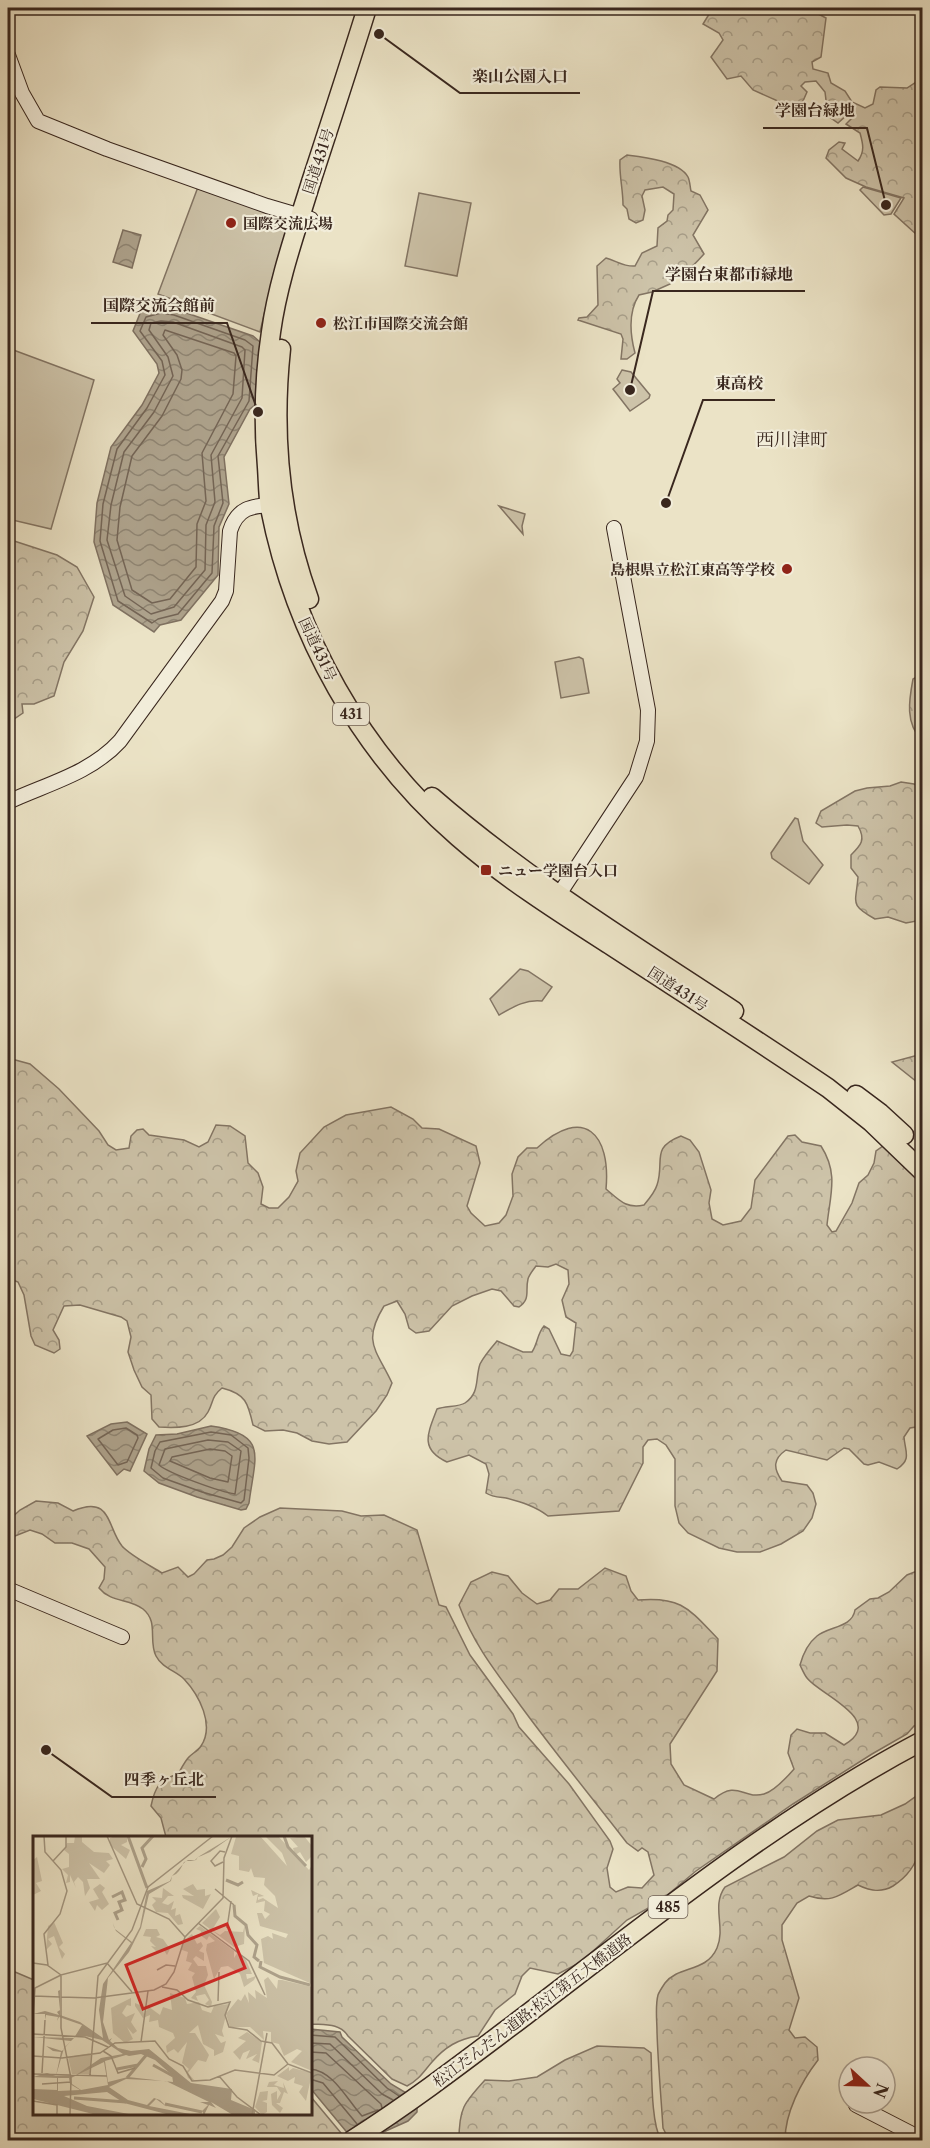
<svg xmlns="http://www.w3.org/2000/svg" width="930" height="2148" viewBox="0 0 930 2148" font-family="'Libre Caslon Text','Noto Serif JP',serif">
<defs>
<pattern id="forest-crowns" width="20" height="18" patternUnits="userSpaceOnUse" patternTransform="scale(1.5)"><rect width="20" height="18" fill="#cdc3a9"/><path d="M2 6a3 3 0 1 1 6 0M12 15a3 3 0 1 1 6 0" fill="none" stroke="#a79e89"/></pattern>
<pattern id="water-waves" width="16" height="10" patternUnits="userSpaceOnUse" patternTransform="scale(1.5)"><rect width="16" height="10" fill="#aea38d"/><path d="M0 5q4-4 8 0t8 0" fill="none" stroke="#8f8573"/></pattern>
</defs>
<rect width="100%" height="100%" fill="#ebe3c6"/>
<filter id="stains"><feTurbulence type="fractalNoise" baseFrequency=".00333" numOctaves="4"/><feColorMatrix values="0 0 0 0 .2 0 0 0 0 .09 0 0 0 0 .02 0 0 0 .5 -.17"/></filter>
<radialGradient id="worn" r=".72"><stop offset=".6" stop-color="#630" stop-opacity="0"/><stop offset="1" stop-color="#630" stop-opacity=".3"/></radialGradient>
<g fill="#cdc3a9" stroke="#837564" stroke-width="1.5">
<path d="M198 187 277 216 287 227 274 273 260 332 158 294Z"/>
<path d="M863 187 901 198 891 214 884 215 860 190Z"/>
<path d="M419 193 471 203 457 276 405 266Z"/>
<path d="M8 348 94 380 51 529 8 519Z"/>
<path d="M622 370 631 372 650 395 649 398 630 411 613 389 620 383 617 379Z"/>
<path d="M499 506 525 514 522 526 523 534Z"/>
<path d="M579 657 583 659 589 693 561 698 555 662Z"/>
<path d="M795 818 798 819 803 841 823 865 809 884 772 858 771 853Z"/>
<path d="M520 969 528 971 552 987 542 1001C526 999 513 1007 499 1015L490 999Z"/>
</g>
<g fill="url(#forest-crowns)" stroke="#837564" stroke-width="1.5">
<path d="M734 8H807L826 18 821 57 812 62 813 69 828 73 831 83 845 91 852 102 865 108 873 104 876 90 880 87 907 88 916 82 917 65 921 51 922 52V234L917 235 894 214 904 198 866 187 846 178 826 158 829 150 839 142 845 143 842 149 858 161C865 151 863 144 860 133L846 124 851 119 847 115 838 123 828 116 825 92 816 81 805 82 801 86 807 92 803 101 791 107 753 90 741 76 727 79 711 57 723 40 719 33 703 24 711 11 720 9 729 11Z"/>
<path d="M627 155C643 157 679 161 688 177 690 181 690 187 691 191L700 195 708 210 693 235 704 254C695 264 684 277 670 276V284L652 292 639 295C628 312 630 334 635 353L627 359H621L623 339 621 334 578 320 579 318 587 317 598 305 597 266 606 258C617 261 624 267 635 266L642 253 657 246 658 228 667 221 668 215 673 210 674 194 663 187 645 190 642 196 645 210 643 220 636 223 629 219 627 209 623 205C623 189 619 175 620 160Z"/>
<path d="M8 539 57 555 77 567 94 597 83 631 64 662 54 696 34 704H22L23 713 14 719 8 714Z"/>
<path d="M922 674V740C905 724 909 700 913 679Z"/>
<path d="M901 782 914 784 922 788V920L906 923 888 917 875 919C849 904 856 904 858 877L851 868V855C861 845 866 840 858 826L847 825 822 827 816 823 821 811 855 791 867 788 890 786Z"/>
<path d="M922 1054V1086L892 1062Z"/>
<path d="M8 1058 30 1064 59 1089 99 1131 108 1145 116 1150 129 1148 131 1136 137 1130 143 1129 149 1135 184 1140 199 1147 208 1142 216 1125 230 1126 245 1136 248 1163 258 1173 263 1187 261 1204 269 1208H278L289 1197 298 1181 296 1171 300 1153 324 1127 346 1115 391 1107 413 1119 422 1128 439 1129 476 1146 480 1163 467 1206 471 1213 485 1226 499 1223 506 1215 513 1196 512 1174 518 1157 527 1148H537C584 1105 611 1134 606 1189 619 1200 626 1209 644 1205 649 1199 655 1192 657 1185 665 1161 650 1148 681 1136L690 1140 699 1152 711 1190 709 1203 712 1219 723 1225 741 1221 751 1208 755 1180 788 1136 795 1135 802 1142 821 1146C839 1174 830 1195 827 1225L832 1232 836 1231 852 1203 859 1183 868 1175 874 1163 876 1151 886 1144 922 1174V1426L910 1428 904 1437C905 1452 912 1459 897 1469L879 1462 868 1465 864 1464 849 1449 844 1448 827 1460 786 1450C773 1459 773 1468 782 1481L807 1485 813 1493 816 1504 812 1518 803 1531 781 1544 760 1552H737L719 1548 688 1533 679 1523 675 1506V1459L666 1445 657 1439 648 1440 643 1447V1463L619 1511 548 1516C535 1506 521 1502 506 1498 498 1497 492 1497 486 1493L489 1474 486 1464 469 1455 447 1462C419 1449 428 1433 437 1409 446 1406 459 1407 465 1403 480 1393 475 1379 480 1364 484 1356 491 1348 497 1341L523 1352H532C538 1343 537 1334 544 1326L549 1329 561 1354 570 1356 573 1351 576 1323 566 1317 562 1300 569 1284 568 1270 556 1264 548 1267 536 1266C533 1270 529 1275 528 1279 525 1291 531 1299 519 1307L514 1306 501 1291 492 1289 472 1296 452 1306 429 1331 416 1333 409 1328 405 1314 397 1301 384 1306C362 1342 376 1349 392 1383L387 1395 376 1411 347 1442 329 1444 312 1441 297 1433 283 1430 265 1431 253 1425C248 1403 246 1394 222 1388 211 1397 214 1401 208 1412 199 1429 175 1428 159 1427L152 1419 151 1395 142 1387 134 1370 128 1352 131 1337 127 1321 121 1317 80 1305 64 1306 53 1330 59 1340 60 1349 54 1353 35 1345 31 1336 24 1295 18 1282 8 1278Z"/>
<path d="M36 1501 58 1503 73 1511C112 1494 107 1528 122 1546 131 1556 151 1566 162 1573L178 1567 188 1577 194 1574 207 1560 214 1559 223 1555 232 1547 244 1528 260 1517 280 1508 342 1511 361 1516 384 1515 417 1530 439 1605 446 1607 470 1655 513 1714 519 1727 569 1784 610 1841 613 1849 607 1868 610 1887 616 1892 628 1887 642 1888 654 1875 648 1852 642 1848 638 1851 627 1843C590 1795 551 1748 515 1698 492 1667 473 1642 459 1605L471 1582 492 1572 508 1576 522 1593 537 1604 550 1600 559 1589H578L605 1568 626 1576 631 1591 638 1600C682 1596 690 1610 718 1639L717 1671 670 1744 671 1764 684 1785 714 1799C738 1779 743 1800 764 1794 775 1791 787 1777 794 1769L788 1753 791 1735 797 1729 810 1733H825L844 1745C887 1720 820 1695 807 1678 804 1674 802 1669 800 1665 803 1654 807 1644 817 1636 829 1626 852 1628 855 1610L870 1599 878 1598 889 1592 907 1575 922 1569V1724L914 1726 907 1734 872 1754 793 1804 696 1871 659 1902 627 1920 581 1962 558 1974 530 1968 522 1976 515 1994 495 2010 478 2036C458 2039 445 2047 432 2062 424 2071 419 2080 407 2086L392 2079 348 2036C340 2023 325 2025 311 2024L310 1838 166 1837 161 1818 151 1806C155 1787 159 1780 178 1774 181 1769 184 1763 188 1758 191 1754 198 1751 201 1746 215 1725 199 1695 184 1679 176 1671 162 1668 156 1656 148 1640 159 1622 143 1609 129 1598 111 1603 99 1588L104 1579 105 1567 89 1549 72 1543H55L42 1534 30 1530 15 1536H8V1521L20 1510Z"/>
<path d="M922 1792C923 1828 928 1864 893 1886 881 1893 870 1891 858 1885 839 1896 831 1903 809 1896L797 1903 782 1925V1940L799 1998 789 2030 795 2038 805 2037 817 2047 818 2060C801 2082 785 2113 785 2140H669L663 2128C661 2096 658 2064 657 2032 657 2020 655 2006 658 1995 659 1992 663 1986 665 1983 679 1965 706 1973 717 1948 726 1927 711 1906 725 1887L784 1857 817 1831 838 1820 881 1815 905 1804Z"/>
<path d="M8 1969 34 1980V2114H310L311 2097 341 2133 334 2140H8Z"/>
<path d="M597 2046 644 2048 651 2053C652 2076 651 2123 661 2140H459C459 2108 464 2103 485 2080L509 2081 537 2077 565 2060Z"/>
</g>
<g fill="url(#water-waves)" stroke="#7f7161" stroke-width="1.5">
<path d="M123 230 141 235 132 268 113 262Z"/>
<path d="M160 307 175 309 253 336 260 342 255 405 250 409 224 457 229 504 219 527 218 575 181 620 160 625 154 632 113 605 94 542 97 503 111 447 142 405 159 373 157 364 133 331 141 311Z"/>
<path d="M127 1422 147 1434 130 1471 124 1469 117 1475 87 1436 111 1424Z"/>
<path d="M211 1426C269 1434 255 1456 249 1503L246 1509 241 1510 197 1497 159 1483 144 1471 149 1449 156 1435 177 1434Z"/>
<path d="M310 2029 340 2032 342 2037 391 2084 413 2097 417 2105V2112L408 2121 368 2139 350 2136 311 2089Z"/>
</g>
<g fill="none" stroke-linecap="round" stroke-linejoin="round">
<g stroke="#746556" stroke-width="1.5">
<path d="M161 313 174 315 245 340 253 346 249 401 218 456 223 503 214 526 212 573 178 614 158 619 152 623 118 601 100 541 103 504 117 449 147 408 165 375 162 361 140 331 146 317Z"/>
<path d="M161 321 173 322 242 347 245 350 242 398 211 455 215 502 206 525 205 570 174 607 151 614 125 596 107 540 111 505 124 452 154 412 173 376 168 357 149 330 151 323Z"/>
<path d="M165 330 234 353 236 356 233 394 202 453 206 501 197 524 196 567 170 599 152 603 132 590 117 540 120 507 132 456 162 416 181 379 182 370 177 355 163 335Z"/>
<path d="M126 1428 137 1435 138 1438 127 1462 118 1465 98 1439 113 1430Z"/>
<path d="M211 1432 231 1435 248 1448 249 1458 244 1500 241 1503 202 1492 163 1478 151 1468 155 1451 160 1442Z"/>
<path d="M208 1440 228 1442 241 1451 235 1494C221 1492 170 1474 159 1465L165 1449Z"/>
<path d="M210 1449 225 1451 232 1456 228 1482 210 1478 170 1461 172 1457Z"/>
<path d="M310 2035 335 2037 387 2088 399 2096"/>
<path d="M310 2043 330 2044 382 2094 393 2100"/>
<path d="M310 2052 326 2053 381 2104 382 2108"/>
<path d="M310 2069C334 2071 347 2100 362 2116L378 2110"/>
<path d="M310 2079 323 2083 357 2124"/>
</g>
<g stroke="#39271e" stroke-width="16">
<g id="secondary">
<path d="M8 55 22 93 38 121 107 149 267 206 311 219"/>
<path d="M8 802C46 784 90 774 120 741L222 601 226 591 230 531C238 505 255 506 278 504"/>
<path d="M554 902 636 777 647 741 648 710 614 528"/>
<path d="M8 1589 122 1637"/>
<path d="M856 2105 922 2139"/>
</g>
</g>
<g stroke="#39271e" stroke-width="21">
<g id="highway">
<path d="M367 8C349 66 330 124 311 182 296 231 278 281 271 332 264 378 263 422 267 467 268 481 268 495 270 508 295 635 361 753 458 837 506 879 560 913 613 947 685 994 757 1040 828 1088L871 1122 922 1171"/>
<path d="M281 349C272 433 280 519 309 599"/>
<path d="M432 797C525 878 631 943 734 1011"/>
<path d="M856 1095 880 1113 904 1135"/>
<path d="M352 2140C412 2102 469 2058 526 2015 653 1918 780 1816 922 1741"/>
</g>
</g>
<use href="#secondary" stroke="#f2edda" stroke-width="14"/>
<use href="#highway" stroke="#ebe3c6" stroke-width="18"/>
</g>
<g fill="#8f2418" stroke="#f2edda" stroke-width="2">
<circle cx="231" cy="223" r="6"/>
<circle cx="321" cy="323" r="6"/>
<circle cx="787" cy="569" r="6"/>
<rect x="480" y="864" width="12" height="12" rx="3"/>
</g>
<g text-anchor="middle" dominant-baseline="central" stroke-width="4.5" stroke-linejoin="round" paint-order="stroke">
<g fill="#f2edda" stroke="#706256" stroke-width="1.5">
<rect x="333" y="703" width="36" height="22" rx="4.5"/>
<rect x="648.5" y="1896" width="39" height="22" rx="4.5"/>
</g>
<g font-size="14" font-weight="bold" fill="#39271e">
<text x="351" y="714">431</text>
<text x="668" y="1907">485</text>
</g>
<g font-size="15" fill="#39271e" stroke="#f2edda">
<text transform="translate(318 161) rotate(-72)">国道431号</text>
<text transform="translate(318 649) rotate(65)">国道431号</text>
<text transform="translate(678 989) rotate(33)">国道431号</text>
<text transform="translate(532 2010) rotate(-37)">松江だんだん道路;松江第五大橋道路</text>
</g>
<g font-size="15" font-weight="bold" fill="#39271e" stroke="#f2edda" text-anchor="start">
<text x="243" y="223">国際交流広場</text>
<text x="333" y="323">松江市国際交流会館</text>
<text x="775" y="569" text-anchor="end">島根県立松江東高等学校</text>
<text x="498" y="870">ニュー学園台入口</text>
</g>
<g font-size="18" fill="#39271e" stroke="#f2edda">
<text x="792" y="440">西川津町</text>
</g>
</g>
<g transform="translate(33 1836)">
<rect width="279" height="279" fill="#ebe3c6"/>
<path d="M58 217 57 238H39L35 221Z" fill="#cdc3a9"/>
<path d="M42 0H49V6L61 16 76 17 80 23 73 25 77 29 71 37 56 27 67 43H54L57 52 52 60 50 46 45 41 41 46 43 52 37 39V46L33 47 35 39 29 33 36 31V18L31 14 34 7H41ZM82 0 94 1V6L88 9 97 14 93 23 77 9V2ZM227 0 254 30 249 17 232 0H245L276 34 279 29V148L231 127 228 103 235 100 240 103 239 97 253 102 255 98 227 90 224 77H229L232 83 237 78 231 75 232 65 223 67 225 58 220 60 218 54 231 60 225 61V64L230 62 245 72 242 60 231 49 232 42 221 41 218 32 216 36 206 34V20L198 18 203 1ZM271 0 279 10V20L273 26 267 16 262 19 260 12 265 11 257 2ZM4 21 9 45 3 47 8 55 0 59V24ZM67 48 72 52 69 56 76 68 69 74 64 69 62 75 56 66 66 63 60 53ZM160 48 164 54 172 53V60L178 58 170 73 150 62 149 59 161 60 150 53ZM130 52 141 60H135L129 67 135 69 141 65 138 74 143 72 142 80 147 78 150 88 145 89 135 77 123 76 119 69 123 65 119 61 129 62ZM183 73 187 81 179 94 187 99 192 95 210 96 212 88 211 108 201 111 169 87ZM21 86 30 107 26 111 32 118 29 123 21 100 15 103 19 108 13 114 15 90ZM167 90 201 115V122L205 116 213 124 219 138H213L214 143 223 140 221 144 211 151 207 138 195 130 188 131 181 143 173 114 174 108 182 105 176 100 174 104 167 99 168 95 163 93ZM113 93H124L127 99 123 101 130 103 137 113 134 119 130 113 125 117 118 110 123 111 117 105 118 101 110 100ZM159 98 164 108 168 106 170 110 166 115 171 117V125L163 120 160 123 165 130H173L175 139 171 149 179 166 178 171 172 168 176 164 172 158 163 160 165 165 158 162 163 156 159 141 162 137 155 134 159 127 153 125 155 116 149 114V106ZM235 141 244 153 245 144H249L279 151V235L258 226 269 215 264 213 251 220 246 208 238 206V196L230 195 231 204 217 191H197L193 178 205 163 208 165 212 158 216 167 215 156 223 163 222 154 234 162 231 144ZM137 157 152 162 154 168 166 166 169 174 178 177 181 170 196 168 189 195 191 201 182 198 188 207 193 205 190 216 181 220V214L170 208 165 189 156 197H162L176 219 173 226 165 224 155 237 162 245 155 242 153 236 156 233 149 227 154 206 145 217 141 213 134 217 133 210 142 202 140 197 126 191 125 184 116 186 117 179 110 182 102 170V167L109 170 111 178 116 171 127 179 130 171 139 174ZM98 162V170L94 169 89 177 93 181 102 177 98 186 104 195 100 198 94 191 100 203 92 207 80 197 78 172ZM214 196 229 206 226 227 219 224 224 218 213 223 217 214 210 217 207 224 200 216 213 205 205 202ZM256 231V235L260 232 279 237 273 265 266 256 270 250 261 247 262 241 255 245 244 240ZM245 245 241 249 251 252 250 246 255 258 251 256 247 267H243L250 272 247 277 239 269 238 258 244 255V264L248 257 244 251H234L236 246ZM235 255 234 264 229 265 234 267V276L229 279 222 271 227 256Z" fill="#cdc3a9"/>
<path d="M198 1 177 16 168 20 165 21 163 24 158 25H154L151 26 148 32 146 35 143 38 139 40 138 45 116 58 108 92 96 116 75 142 70 186 76 204 79 202 77 205 85 212 98 215 116 213 158 247 199 253 198 264 222 274V279H200L178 266 183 272 176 269 171 279 169 275 175 269 167 266H176L133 245 93 243 76 251 95 264 114 269 121 262 127 264 134 271 123 263 116 270 162 279H137L91 267 74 256 31 260 54 270 101 279H64L0 263V253L24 254V242L0 241 14 237 23 240 28 216 20 215 13 210 29 215 38 205 0 201 41 202 49 189 26 181 24 185 25 181 13 179 12 184V178H0L12 175 26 179 24 176 27 174 25 155 27 154V179L47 186 70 202 66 174 70 148 98 107 83 95 81 91 80 87 85 83 80 87 82 93 99 106 107 91 114 55 137 45 139 40 152 26 155 24H162L165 21ZM52 200 69 204 90 218 68 222 43 239 23 240 31 212 42 201ZM108 218 122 224 139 239 140 246 95 241 75 246 72 225 93 219 111 225 96 220ZM71 226 75 249 48 254 39 248 38 242ZM25 242H36L37 248 47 254 25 255Z" fill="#aea38d" fill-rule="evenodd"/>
<path fill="none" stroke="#aea38d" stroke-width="3" d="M95 0 114 52M251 0 255 11 273 30M109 31 113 23 109 12 120 0M193 44 205 49 210 46M79 61 89 56 92 64 86 66 89 74 82 77 85 84M201 69 202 80 213 89 215 99 224 109 221 121 226 125M228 125 227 131 247 141 277 149M120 229 140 240M84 233 105 229M94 242 115 217M41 262 93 266M132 268 169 276"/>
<path fill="none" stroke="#a49883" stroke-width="1.5" d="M11 0 12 16 28 34 34 55 27 78 11 98 15 129M74 0 104 68 136 83 152 101M20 25 33 11V0M190 26 182 30 178 25 187 15 192 16M182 53 201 69M165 87 216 125 232 159M194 92 198 65M0 127 14 129 28 139 74 127 99 156M124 134 133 129 142 130M28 139V162M129 151 144 154 155 164 175 171 197 166 192 179 196 191 214 194 228 205 239 207 255 228M1 160 27 161M28 161V192L38 242 37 279M28 161 61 162 121 154 133 148 141 136 152 101 190 62 191 22 199 0M185 165 186 136M0 182 2 152 28 139M0 198 52 201 75 211M108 206 115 155M70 215 78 220 85 237 102 232M0 220 29 222 67 217 82 207 122 205 136 223 150 230 159 245 177 244 202 234 241 239 255 228 279 237M9 237 12 184M0 238 74 240M57 239 65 140 99 94 115 51 180 0M186 240 204 261 228 279M9 248 38 246M0 265 24 269V279M219 279 234 197"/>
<path fill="#d62828" fill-opacity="0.15" stroke="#d62828" stroke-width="3" d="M194 88 212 132 110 173 93 129Z"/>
<rect width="279" height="279" fill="none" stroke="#39271e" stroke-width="3"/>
</g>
<path fill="none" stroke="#39271e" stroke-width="2" d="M379 34L460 93H580M886 205L867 128H763M630 390L653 291H805M258 412L227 323H91M666 503L703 400H775M46 1750L112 1797H216"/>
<g fill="#39271e" stroke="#f2edda" stroke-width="2">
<circle cx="379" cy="34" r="6"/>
<circle cx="886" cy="205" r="6"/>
<circle cx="630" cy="390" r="6"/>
<circle cx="258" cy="412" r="6"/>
<circle cx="666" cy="503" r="6"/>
<circle cx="46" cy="1750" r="6"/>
</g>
<g font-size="16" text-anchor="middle" font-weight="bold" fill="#39271e" stroke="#f2edda" stroke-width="4.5" stroke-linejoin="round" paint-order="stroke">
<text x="520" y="82">楽山公園入口</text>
<text x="815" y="116">学園台緑地</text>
<text x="729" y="280">学園台東都市緑地</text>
<text x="159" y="311">国際交流会館前</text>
<text x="739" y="389">東高校</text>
<text x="164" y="1785">四季ヶ丘北</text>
</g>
<rect width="930" height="2148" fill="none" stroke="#ebe3c6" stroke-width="30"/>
<rect x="9" y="9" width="912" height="2130" fill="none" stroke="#39271e" stroke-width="3"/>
<rect x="15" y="15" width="900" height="2118" fill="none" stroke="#39271e" stroke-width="1.5"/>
<g transform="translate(867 2085) rotate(112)"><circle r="28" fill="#f2edda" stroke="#a89e8f" stroke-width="1.5"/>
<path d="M0-4.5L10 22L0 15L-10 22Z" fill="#8f2418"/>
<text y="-9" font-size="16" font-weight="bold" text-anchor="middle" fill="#39271e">N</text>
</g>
<rect width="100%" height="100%" filter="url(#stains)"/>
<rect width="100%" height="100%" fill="url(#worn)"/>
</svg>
